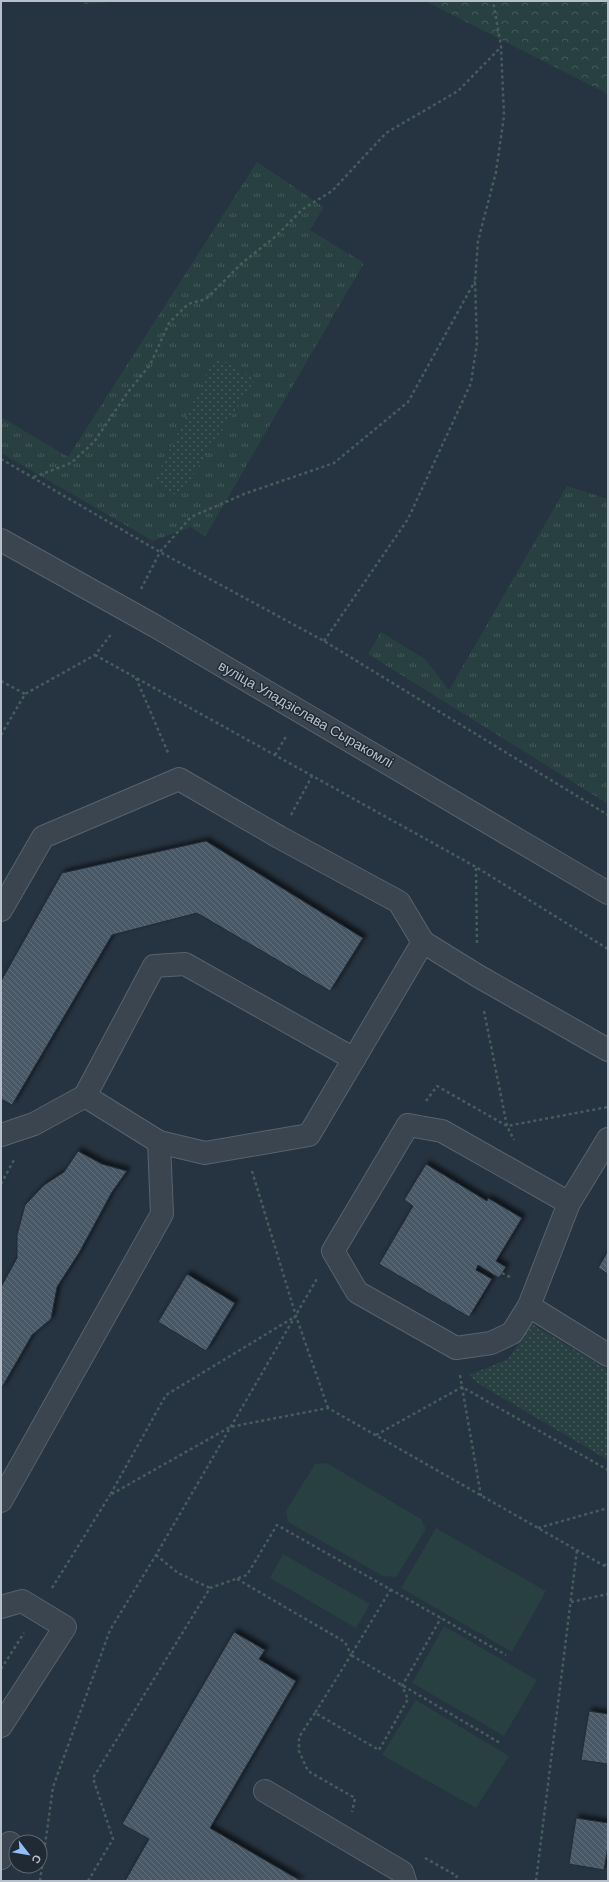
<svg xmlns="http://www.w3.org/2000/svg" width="609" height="1882" viewBox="0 0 609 1882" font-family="Helvetica,sans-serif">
<defs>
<pattern id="grass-tufts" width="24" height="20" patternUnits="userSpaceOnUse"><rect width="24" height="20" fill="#284041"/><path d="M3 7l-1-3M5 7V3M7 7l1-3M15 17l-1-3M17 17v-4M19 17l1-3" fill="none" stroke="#455a5b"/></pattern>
<pattern id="forest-crowns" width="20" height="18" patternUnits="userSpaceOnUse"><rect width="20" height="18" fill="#284041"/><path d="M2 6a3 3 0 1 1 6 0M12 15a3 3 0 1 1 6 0" fill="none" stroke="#455a5b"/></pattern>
<pattern id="park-dots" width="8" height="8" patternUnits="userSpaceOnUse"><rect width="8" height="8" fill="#284041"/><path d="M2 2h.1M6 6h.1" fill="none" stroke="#455a5b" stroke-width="1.8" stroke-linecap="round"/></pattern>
<pattern id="building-back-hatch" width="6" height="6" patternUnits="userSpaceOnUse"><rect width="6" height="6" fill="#4a5966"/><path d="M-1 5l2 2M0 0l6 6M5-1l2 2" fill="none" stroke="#626f7b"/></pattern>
<filter id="shadow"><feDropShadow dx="3.5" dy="-3.5" stdDeviation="2" flood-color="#0009"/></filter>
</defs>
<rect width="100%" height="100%" fill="#263340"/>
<g fill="url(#grass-tufts)">
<path d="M257 162 324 207 310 230 364 263 205 537 191 527 153 541 1 453V417L68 457Z"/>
<path d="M567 486 608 499V804L368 654 381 632 425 659 449 690Z"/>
</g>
<g fill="url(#forest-crowns)">
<path d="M81 1H121L86 4Z"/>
<path d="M426 1H608V94L431 4Z"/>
</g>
<g fill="url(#park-dots)">
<path d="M216 356 255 380 179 497 154 482Z"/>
<path d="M532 1324 608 1370V1460L479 1384 469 1375 508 1359Z"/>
</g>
<g fill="#284041">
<path d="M327 1463 421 1519 426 1529 396 1577 383 1576 288 1522 286 1511 315 1464Z"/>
<path d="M436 1528 546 1591 512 1652 401 1588Z"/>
<path d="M283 1554 370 1604 356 1628 270 1578Z"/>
<path d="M444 1626 537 1680 504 1736 412 1683Z"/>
<path d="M416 1700 509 1756 476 1808 382 1755Z"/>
</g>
<g fill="url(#building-back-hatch)" stroke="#212c37" filter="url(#shadow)">
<path d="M206 841 363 938 330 991 197 913 112 935 12 1105 1 1099V981L62 873Z"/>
<path d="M78 1151 102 1164 127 1171 112 1192 79 1253 57 1287 51 1319 32 1335 1 1389V1287L17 1258V1235L25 1205 44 1185 64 1172Z"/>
<path d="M426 1164 487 1201 488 1198 522 1218 496 1261 506 1267 499 1278 478 1265 476 1270 492 1279 469 1317 379 1264 413 1206 404 1200Z"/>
<path d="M608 1251V1274L598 1268Z"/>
<path d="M187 1274 235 1303 206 1351 158 1322Z"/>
<path d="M234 1632 265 1650 259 1659 296 1681 210 1828 301 1881H125L149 1839 122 1824Z"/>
<path d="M589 1711 608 1714V1764L581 1760Z"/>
<path d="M576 1818 608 1823V1846L604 1870 569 1864Z"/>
</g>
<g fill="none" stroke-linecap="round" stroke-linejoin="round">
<g stroke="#58636e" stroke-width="24">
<g id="minor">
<path d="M1 540 155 626 608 893"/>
<path d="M1 910 43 837 179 779 279 837 399 902 423 942"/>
<path d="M85 1096 154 966 185 964 354 1059"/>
<path d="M1 1135 34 1124 85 1096 159 1142 162 1214 1 1501"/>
<path d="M159 1142 205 1153 309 1135 423 942 478 976 608 1050"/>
<path d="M569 1203 442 1131 408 1125 333 1251 357 1292 456 1348 491 1343 512 1333 529 1306 569 1203 608 1139"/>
<path d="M529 1306 608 1355"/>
<path d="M1 1607 22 1601 65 1627 1 1726"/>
<path d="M265 1791 402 1872 405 1881"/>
<path d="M1 1858 10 1843"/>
</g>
</g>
<g stroke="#465d5e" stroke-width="2.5" stroke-dasharray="3 3" stroke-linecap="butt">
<path d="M1 459 160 552 324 641 608 815"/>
<path d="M34 477 71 463 94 442 128 392 150 365 169 323 188 304 206 299 241 264 276 236 303 209 332 191 386 133 458 91 501 47"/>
<path d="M141 589 160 552 191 517 244 494 334 463 408 402 475 281"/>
<path d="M324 641 408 519 471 383 477 343 475 281 478 241 496 172 504 116 501 46 493 1"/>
<path d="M95 655 476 867 608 949"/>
<path d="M136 678 169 755"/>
<path d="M1 681 25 694"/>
<path d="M1 735 25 694 95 655 112 633"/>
<path d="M275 755 287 735"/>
<path d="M291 815 312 776"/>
<path d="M476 868 477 945"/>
<path d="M484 1011 507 1126 514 1140"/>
<path d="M426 1101 437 1086 507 1126 608 1107"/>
<path d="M252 1171 296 1316"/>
<path d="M1 1184 15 1158"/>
<path d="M502 1273 512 1278"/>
<path d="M460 1375 481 1496"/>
<path d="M328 1408 296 1316 166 1395 110 1495 230 1427 328 1408 608 1568"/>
<path d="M376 1435 462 1387 608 1470"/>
<path d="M538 1528 608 1508"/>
<path d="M156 1555 178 1573 210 1588"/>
<path d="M604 1566 608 1561"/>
<path d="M237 1579 345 1642 351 1655 315 1713 379 1750 408 1699 402 1686 441 1618"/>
<path d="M52 1588 110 1495"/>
<path d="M391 1589 351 1655 500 1743"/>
<path d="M571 1602 608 1594"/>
<path d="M1 1669 24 1633"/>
<path d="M315 1713 299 1737V1751L308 1771 355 1798 352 1812"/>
<path d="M425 1858 457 1876 454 1881"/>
<path d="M40 1881 53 1787 110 1630 156 1555 318 1277"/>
<path d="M88 1881 113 1839 93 1778 210 1588 247 1575 277 1525 506 1655"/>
<path d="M536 1881 577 1550"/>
</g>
<use href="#minor" stroke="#3a4550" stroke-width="22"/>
</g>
<g text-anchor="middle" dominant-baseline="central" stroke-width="3" stroke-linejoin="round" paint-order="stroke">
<g font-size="14" fill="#b7c0cb" stroke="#1f2a35">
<text transform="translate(306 714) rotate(30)">вуліца Уладзіслава Сыракомлі</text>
</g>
</g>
<rect width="609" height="1882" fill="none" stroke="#b7c0cb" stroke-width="4"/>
<g transform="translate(28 1854) rotate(121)"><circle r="19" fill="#1f2a35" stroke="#5c6671"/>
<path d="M0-3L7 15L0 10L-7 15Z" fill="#91bff6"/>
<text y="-6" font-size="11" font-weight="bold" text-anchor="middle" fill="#b7c0cb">С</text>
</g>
</svg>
